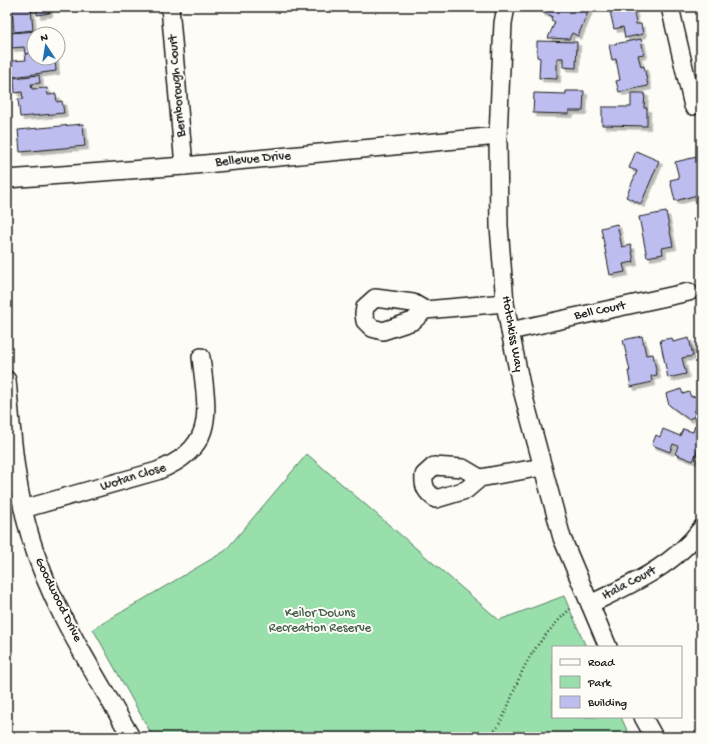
<svg xmlns="http://www.w3.org/2000/svg" width="708" height="744" viewBox="0 0 708 744" font-family="'Gochi Hand',sans-serif">
<defs>
<filter id="shadow"><feDropShadow dx="3.5" dy="3.5" stdDeviation="0" flood-color="#0004"/></filter>
</defs>
<rect width="100%" height="100%" fill="#fdfcf7"/>
<filter id="ink" filterUnits="userSpaceOnUse"><feTurbulence type="fractalNoise" baseFrequency=".025" numOctaves="2"/><feDisplacementMap in="SourceGraphic" scale="8" xChannelSelector="R" yChannelSelector="G"/><feConvolveMatrix kernelMatrix="1 2 1 2 8 2 1 2 1" color-interpolation-filters="sRGB"/></filter>
<g filter="url(#ink)">
<path fill="#98dfac" stroke="#5a7e64" d="M307 454 499 620 564 596 586 647H553V717H621L630 737H153L93 629 225 551Z"/>
<g fill="#bdbdef" stroke="#1c1c1c" filter="url(#shadow)">
<path d="M12 7H49V13L37 15V8H31L33 30 14 32Z"/>
<path d="M543 7H590L578 36 572 33 569 39 548 38 555 22 551 20 552 16 541 12Z"/>
<path d="M609 7H633L636 24H641L643 34 625 38 623 27 614 29Z"/>
<path d="M53 30V34H34V53L25 54 24 47 11 48 9 33Z"/>
<path d="M641 39 644 54 638 55 641 67 644 66 648 86 619 92 616 81 620 80 616 59 612 60 609 45Z"/>
<path d="M537 41 577 42 576 68 563 67V58H557V79L539 78 540 58 537 57Z"/>
<path d="M34 53V58H55L56 71 13 77 12 61 26 60 25 54Z"/>
<path d="M39 75 40 83 31 84 32 89 47 88 48 95 56 94 57 102 62 101 64 113 20 117 18 99H23L22 92 15 93 14 78Z"/>
<path d="M566 91H584L583 111H569V114L533 113 534 93 566 94Z"/>
<path d="M631 93H645L644 108H647V126L602 125V107H631Z"/>
<path d="M83 124 85 146 20 152 18 130Z"/>
<path d="M636 151 659 161 641 204 626 197 637 171 629 168Z"/>
<path d="M701 156V194L675 201 670 180 679 178 675 162Z"/>
<path d="M701 209V226L693 220Z"/>
<path d="M666 212 673 246 662 248 663 254 647 257 639 217Z"/>
<path d="M617 224 622 247 631 245 634 262 623 264 625 272 610 275 601 228Z"/>
<path d="M642 336 646 355 653 354 657 375 651 376 652 382 631 387 628 371H630L623 340Z"/>
<path d="M672 338 673 342 689 338 693 356 682 358 686 374 668 378 660 340Z"/>
<path d="M681 389 683 394 689 392 691 397 697 396 701 408 695 410 694 417 688 419 669 405 666 394Z"/>
<path d="M695 425 701 430V448L699 447 693 461 675 454 678 446 673 444 670 452 652 445 656 435 660 437 663 429 680 436 683 429 693 432Z"/>
</g>
<g fill="none" stroke-linecap="round" stroke-linejoin="round">
<g stroke="#1c1c1c" stroke-width="20">
<g id="minor">
<path d="M170 7 184 166"/>
<path d="M506 7 503 23 498 136 499 226 505 303 510 331 522 390 562 538 608 647"/>
<path d="M670 7 693 106"/>
<path d="M7 179 184 166 498 136"/>
<path d="M425 310 413 321 383 331 372 328 365 321 364 314 365 307 375 298 413 303 425 310 505 303"/>
<path d="M510 331 689 292"/>
<path d="M7 380C12 433 15 488 31 539 52 610 95 673 131 737"/>
<path d="M480 478 463 468 434 466 424 475C423 487 426 492 436 499L466 490 480 478 542 467"/>
<path d="M23 509 157 471C218 447 207 411 201 357"/>
<path d="M590 604C630 585 674 566 701 529"/>
<path d="M643 717 654 737"/>
</g>
</g>
<path stroke="#1c1c1c" stroke-width="2.5" stroke-dasharray="1 3" stroke-linecap="butt" d="M490 737C506 718 511 696 521 674 532 649 551 627 571 608"/>
<use href="#minor" stroke="#fdfcf7" stroke-width="17"/>
</g>
</g>
<g text-anchor="middle" dominant-baseline="central" stroke-width="4" stroke-linejoin="round" paint-order="stroke">
<g font-size="13" fill="#1c1c1c" stroke="#fdfcf7">
<text transform="translate(177 86) rotate(-95)">Bernborough Court</text>
<text transform="translate(253 159) rotate(-5)">Bellevue Drive</text>
<text transform="translate(600 311) rotate(-12)">Bell Court</text>
<text transform="translate(512 334) rotate(80)">Hotchkiss Way</text>
<text transform="translate(133 477) rotate(-17)">Wotan Close</text>
<text transform="translate(629 583) rotate(-28)">Itala Court</text>
<text transform="translate(58 600) rotate(64)">Goodwood Drive</text>
</g>
<g font-size="13" fill="#47604e" stroke="#fdfcf7">
<text x="320" y="613">Keilor Downs<tspan x="320" dy="15">Recreation Reserve</tspan></text>
</g>
</g>
<rect width="708" height="744" fill="none" stroke="#fdfcf7" stroke-width="24"/>
<rect x="12" y="12" width="684" height="720" fill="none" stroke="#1c1c1c" stroke-width="1.5" filter="url(#ink)"/>
<rect x="552" y="646" width="130" height="72" fill="#fdfcf7" stroke="#a3a29f"/>
<rect x="560" y="659" width="20" height="6" fill="#fdfcf7" stroke="#a3a29f"/>
<text x="588" y="666" font-size="12" fill="#1c1c1c">Road</text>
<rect x="560" y="676" width="20" height="12" fill="#98dfac" stroke="#a3a29f"/>
<text x="588" y="686" font-size="12" fill="#1c1c1c">Park</text>
<rect x="560" y="696" width="20" height="12" fill="#bdbdef" stroke="#a3a29f"/>
<text x="588" y="706" font-size="12" fill="#1c1c1c">Building</text>
<g transform="translate(46 46) rotate(348)"><circle r="19" fill="#fdfcf7" stroke="#a3a29f"/>
<path d="M0-3L7 15L0 10L-7 15Z" fill="#1f6fb2"/>
<text y="-6" font-size="11" font-weight="bold" text-anchor="middle" fill="#1c1c1c">N</text>
</g>
</svg>
